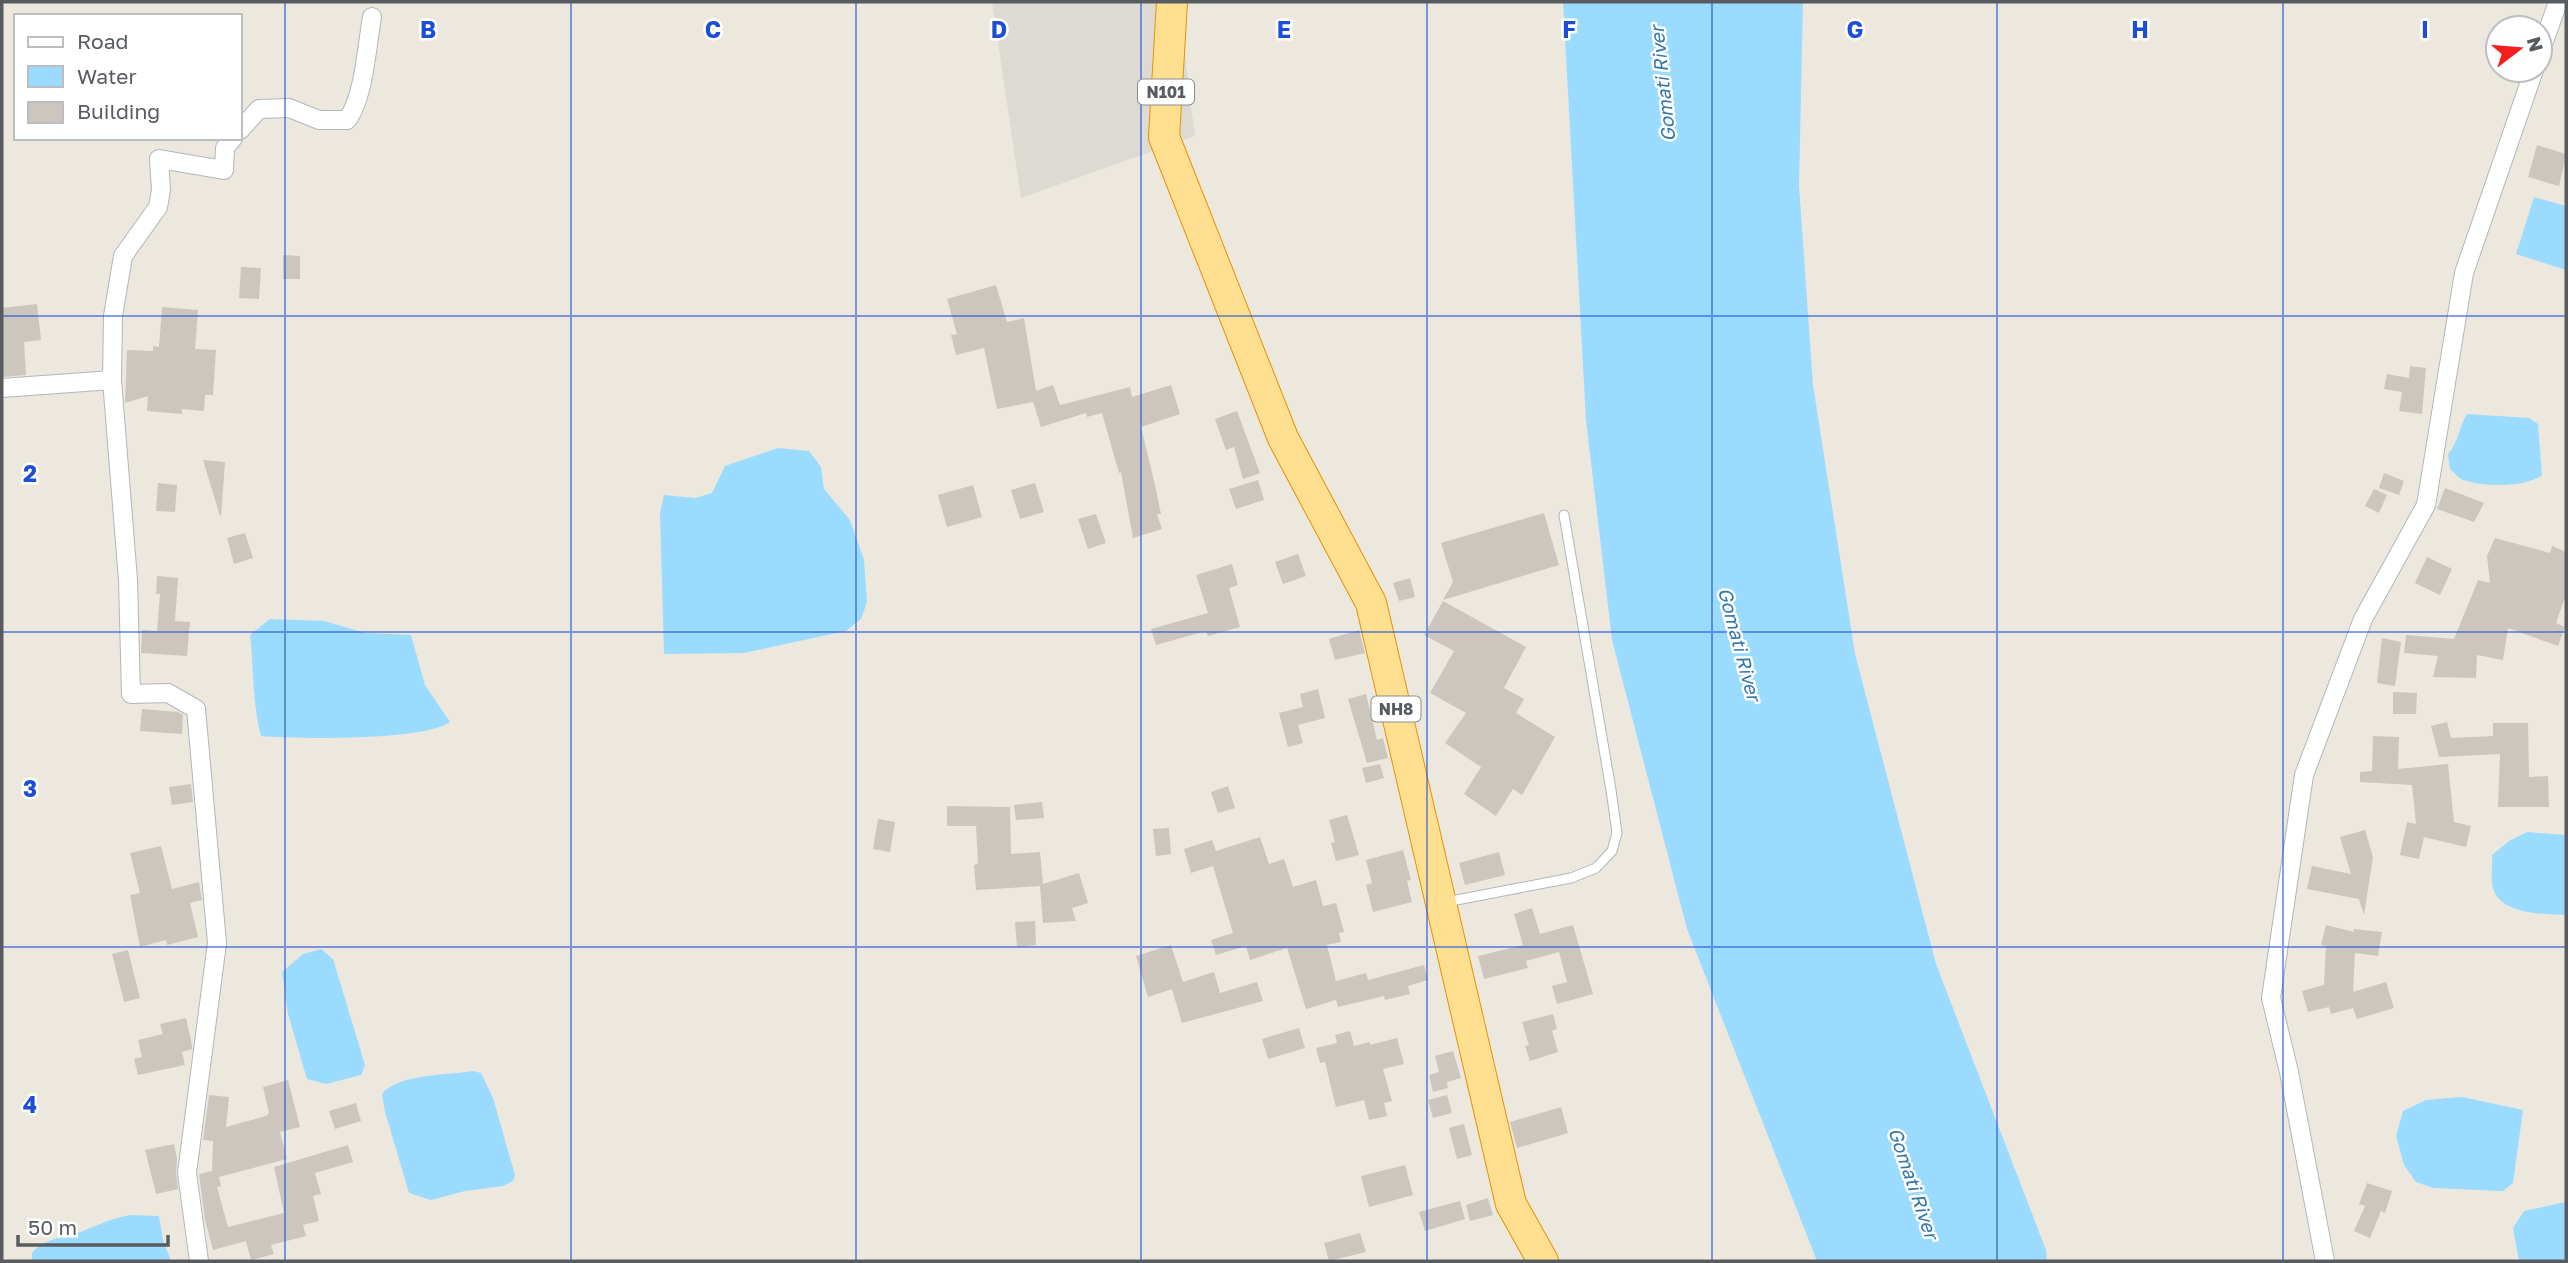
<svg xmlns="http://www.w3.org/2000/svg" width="2568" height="1263" viewBox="0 0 2568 1263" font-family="'Golos Text',sans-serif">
<rect width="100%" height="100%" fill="#ece8de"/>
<path fill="#dcdad3" d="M992 2H1178L1195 136 1021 198Z"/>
<g fill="#9bdbff">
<path d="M1563 2H1803L1799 186 1813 385 1855 654 1936 964 2046 1250 2047 1261H1817L1687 929 1612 640 1586 420Z"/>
<path d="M2534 197 2566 206V270L2516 254Z"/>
<path d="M2467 414 2529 418 2538 424 2542 475C2525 488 2483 487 2463 480 2458 478 2454 472 2450 469L2448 454C2458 443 2459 427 2467 414Z"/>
<path d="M778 448 809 451 821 467 824 489 850 520 864 560 867 602 861 619 846 631 744 653 664 654 660 513 664 495 695 498 712 493 725 466Z"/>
<path d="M270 619 324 621 365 633 411 635 425 685 450 722C424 741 296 739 261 736 252 702 254 669 250 635Z"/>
<path d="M2527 832 2566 835V915C2545 914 2500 915 2493 888 2490 879 2493 865 2492 855L2509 841Z"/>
<path d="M321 949 333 959 365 1065 361 1075 326 1084 307 1079 288 1014 282 972 303 954Z"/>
<path d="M473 1071 481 1073 493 1098 515 1175 513 1181 503 1186 465 1191 431 1200 409 1193 385 1112 382 1094C397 1074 450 1075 473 1071Z"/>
<path d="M2462 1097 2523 1110 2513 1183 2503 1191 2433 1188 2416 1182 2404 1165 2396 1136 2403 1111 2426 1100Z"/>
<path d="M2566 1202V1261H2519L2513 1228 2524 1211Z"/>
<path d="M131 1215 159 1216 163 1240 171 1261H32V1253C44 1238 66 1237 83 1231 100 1224 113 1218 131 1215Z"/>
</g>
<g fill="#ccc6bf">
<path d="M2537 145 2566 154 2559 186 2528 177Z"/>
<path d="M283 255 300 256V279H283Z"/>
<path d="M241 267 261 268 259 299 239 298Z"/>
<path d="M996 285 1007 322 1024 318 1036 391 1053 385 1060 405 1130 387 1132 397 1171 385 1180 414 1141 427 1155 485 1161 514H1157L1162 529 1133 538 1121 472 1119 473 1102 413 1087 417 1086 413 1041 427 1033 402 997 409 984 348 956 355 951 335 957 334 947 299Z"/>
<path d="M37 304 41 340 24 342 26 375 2 377V308Z"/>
<path d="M162 307 198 310 195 349 216 350 213 395H205L204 411 182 409V414L147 411 148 396 125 403 127 350 153 351V346L159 347Z"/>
<path d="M2410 366 2426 368 2422 414 2399 411 2402 392 2384 389 2387 374 2409 378Z"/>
<path d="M1237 411 1260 473 1243 479 1234 447 1226 450 1215 419Z"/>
<path d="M203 460 225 462 221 516H220Z"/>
<path d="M2384 473 2404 481 2399 495 2379 488Z"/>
<path d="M1258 480 1264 500 1236 509 1229 489Z"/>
<path d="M158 483 177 485 175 512 156 511Z"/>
<path d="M1035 483 1044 512 1020 519 1011 490Z"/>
<path d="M973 485 982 517 947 527 938 495Z"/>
<path d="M2445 488 2484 503 2474 522 2437 509Z"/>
<path d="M2374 489 2387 495 2379 513 2365 506Z"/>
<path d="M1544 513 1559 565 1443 600 1453 582 1441 543Z"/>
<path d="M1096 514 1106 543 1088 549 1078 519Z"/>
<path d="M245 533 253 558 234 564 227 538Z"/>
<path d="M2495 538 2550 553 2552 546 2566 552V594L2556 623 2565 627 2558 646 2508 628 2503 660 2477 655 2476 678 2433 677 2438 656 2404 653 2406 635 2454 639 2478 580 2490 583 2487 556Z"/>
<path d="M1298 554 1306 576 1283 584 1275 562Z"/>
<path d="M2427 557 2452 569 2440 595 2415 583Z"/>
<path d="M1232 564 1238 585 1229 588 1240 627 1208 636 1206 631 1156 645 1151 629 1208 613 1196 575Z"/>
<path d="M157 576 178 578 175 621 190 622 187 656 141 653 142 630 157 631 160 594H156Z"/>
<path d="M1410 578 1415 597 1399 601 1393 583Z"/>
<path d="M1443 601 1526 647 1504 688 1524 699 1516 713 1555 737 1522 795 1513 789 1496 816 1464 794 1481 767 1445 743 1466 713 1430 693 1454 651 1424 635Z"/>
<path d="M1359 630 1365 653 1335 660 1329 639Z"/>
<path d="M2382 638 2401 642 2395 686 2377 683Z"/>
<path d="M1318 689 1325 718 1298 725 1303 743 1288 747 1279 713 1303 707 1300 694Z"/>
<path d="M2393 692 2417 693 2416 714H2393Z"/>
<path d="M1366 694 1377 740 1383 738 1388 758 1367 763 1348 699Z"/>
<path d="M142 709 178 712 183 715 182 734 140 731Z"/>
<path d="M2447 722 2451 738 2493 736V723H2528L2529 777 2548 776 2549 807H2498L2500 754 2439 757 2431 726Z"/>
<path d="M2373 736 2399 737 2398 769 2448 764 2454 822 2471 826 2466 847 2424 837 2419 859 2400 855 2407 822 2416 824 2412 785 2360 782V772L2372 771Z"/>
<path d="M1380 764 1384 778 1366 783 1362 768Z"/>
<path d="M191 784 193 802 172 805 169 787Z"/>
<path d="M1228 786 1235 808 1218 813 1211 792Z"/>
<path d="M1042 802 1044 818 1016 820 1014 805Z"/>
<path d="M947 806 1010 807 1011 854 1040 852 1043 884 1079 873 1088 903 1072 908 1076 921 1043 923 1040 886 976 890 974 865 978 864 976 826H947Z"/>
<path d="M1347 815 1359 855 1336 861 1331 843 1335 842 1329 820Z"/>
<path d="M878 819 895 822 890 852 873 849Z"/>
<path d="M1169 828 1171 854 1156 856 1153 829Z"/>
<path d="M2365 830 2373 857 2364 915 2359 899 2307 889 2312 866 2351 874 2340 837Z"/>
<path d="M1260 837 1269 864 1284 859 1293 887 1316 880 1323 906 1336 903 1344 932 1339 933 1341 942 1327 945 1336 981 1366 973 1368 980 1424 965 1428 980 1408 986 1410 994 1385 1000 1384 996 1338 1007 1336 1000 1306 1009 1287 948 1250 960 1246 946 1216 955 1211 940 1233 933 1213 866 1191 873 1184 849 1212 840 1216 851Z"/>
<path d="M161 846 172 889 199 882 202 900 190 903 198 937 167 945 166 940 140 947 130 895 140 893 130 853Z"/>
<path d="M1403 850 1411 880 1407 881 1412 902 1373 912 1366 885 1372 883 1366 860Z"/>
<path d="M1499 852 1505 875 1465 885 1459 863Z"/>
<path d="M1532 908 1540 934 1573 925 1593 994 1557 1004 1552 986 1567 982 1559 952 1526 961 1528 968 1484 979 1478 956 1523 945 1514 914Z"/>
<path d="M1035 921 1036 945 1017 947 1015 922Z"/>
<path d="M2326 925 2354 932V929L2382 932 2378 956 2355 953 2353 992 2386 982 2394 1008 2357 1019 2353 1008 2331 1014 2329 1007 2308 1012 2302 991 2324 985 2326 946 2321 945Z"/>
<path d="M1171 945 1183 982 1214 972 1220 993 1257 982 1263 1001 1182 1023 1172 989 1148 997 1136 956Z"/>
<path d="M128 950 140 998 124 1002 112 954Z"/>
<path d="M1553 1014 1557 1029 1552 1031 1558 1052 1530 1061 1525 1046 1529 1045 1522 1022Z"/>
<path d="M186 1018 192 1045V1049L182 1052 185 1065 138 1075 134 1059 142 1057 138 1040 163 1034 160 1024Z"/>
<path d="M1299 1028 1305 1048 1268 1059 1262 1039Z"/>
<path d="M1350 1031 1354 1046 1370 1042V1045L1397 1038 1404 1064 1383 1069 1392 1101 1384 1103 1387 1116 1369 1120 1364 1100 1336 1107 1325 1062 1320 1063 1316 1048 1337 1043 1335 1035Z"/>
<path d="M1453 1051 1461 1078 1447 1082 1448 1088 1433 1092 1429 1075 1439 1072 1435 1056Z"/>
<path d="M288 1080 300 1127 280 1132 287 1159 219 1177 221 1186 217 1187 228 1227 284 1213 274 1167 348 1145 353 1162 315 1173 321 1194 313 1196 319 1221 303 1225 306 1236 271 1245 274 1254 251 1260 246 1241 213 1250 205 1220 199 1174 212 1171 213 1141 203 1140 209 1095 229 1097 226 1127 266 1116 269 1113 263 1087Z"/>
<path d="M1447 1095 1452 1113 1433 1118 1428 1100Z"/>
<path d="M356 1103 361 1121 335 1129 329 1111Z"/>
<path d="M1561 1107 1568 1133 1517 1148 1510 1122Z"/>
<path d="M1464 1124 1472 1155 1457 1159 1449 1128Z"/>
<path d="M174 1144 177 1159 176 1174 178 1189 156 1194 145 1150Z"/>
<path d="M1405 1165 1413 1195 1369 1207 1361 1176Z"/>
<path d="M2367 1183 2392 1191 2385 1213 2381 1211 2370 1238 2354 1231 2365 1206 2359 1204Z"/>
<path d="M1488 1198 1493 1215 1470 1221 1466 1205Z"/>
<path d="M1460 1201 1465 1219 1425 1231 1419 1212Z"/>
<path d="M1360 1233 1366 1252 1329 1261 1324 1243Z"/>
</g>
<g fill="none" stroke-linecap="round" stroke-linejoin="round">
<g stroke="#b2b6bb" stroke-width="11">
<path id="service" d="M1446 902 1571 878 1596 868 1612 851 1617 833 1611 790 1564 515"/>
</g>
<g stroke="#b2b6bb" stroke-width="20">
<g id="minor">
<path d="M2540 53 2558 2"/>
<path d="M240 130 259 109 289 108 319 120H347C364 98 367 45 372 17"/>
<path d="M2 388 112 380"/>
<path d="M199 1261 187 1173 217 943 196 709 168 693 131 694 128 580 112 380 113 316 123 256 158 207 161 190 159 159 224 170 225 148 233 138"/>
<path d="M2325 1261 2289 1072 2271 998 2304 775 2363 619 2426 505 2464 273 2534 70"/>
</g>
</g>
<g stroke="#ea9000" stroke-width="32">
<path id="trunk" d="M1172 2 1164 137 1283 438 1371 603 1511 1204 1543 1261"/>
</g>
<use href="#service" stroke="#fff" stroke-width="9"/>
<use href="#minor" stroke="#fff" stroke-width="18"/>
<use href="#trunk" stroke="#ffe091" stroke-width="30"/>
</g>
<path fill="none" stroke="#1d4ed8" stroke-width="2" stroke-opacity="0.55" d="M285 2V1261M571 2V1261M856 2V1261M1141 2V1261M1427 2V1261M1712 2V1261M1997 2V1261M2283 2V1261M2 316H2566M2 632H2566M2 947H2566"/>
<g text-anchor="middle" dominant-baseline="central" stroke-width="5" stroke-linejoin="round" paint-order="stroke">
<g fill="#fff" stroke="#8a8d90" stroke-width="2">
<rect x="1138" y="79.5" width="56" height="25" rx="5"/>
<rect x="1371.5" y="696.5" width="49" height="25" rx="5"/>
</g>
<g font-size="16" font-weight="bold" fill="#585c61">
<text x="1166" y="92">N101</text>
<text x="1396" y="709">NH8</text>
</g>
<g font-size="19" font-style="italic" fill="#3277ad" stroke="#fff">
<text transform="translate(1662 84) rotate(-96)">Gomati River</text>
<text transform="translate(1740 644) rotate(75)">Gomati River</text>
<text transform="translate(1914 1183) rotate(71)">Gomati River</text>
</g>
</g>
<g font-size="23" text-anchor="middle" font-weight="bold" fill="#1d4ed8" stroke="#fff" stroke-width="5" stroke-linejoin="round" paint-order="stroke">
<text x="428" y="38">B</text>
<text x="713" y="38">C</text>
<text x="999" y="38">D</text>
<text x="1284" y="38">E</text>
<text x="1569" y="38">F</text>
<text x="1855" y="38">G</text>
<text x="2140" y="38">H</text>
<text x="2425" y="38">I</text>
<text x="30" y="482">2</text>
<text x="30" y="797">3</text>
<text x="30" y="1113">4</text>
</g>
<rect width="2568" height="1263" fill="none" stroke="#585c61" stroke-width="7"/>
<rect x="14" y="14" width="228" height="126" fill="#ffffff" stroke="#bcbec0" stroke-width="2"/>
<rect x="28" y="37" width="35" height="10" fill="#ffffff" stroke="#bcbec0" stroke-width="2"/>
<text x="77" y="49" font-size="21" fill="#585c61">Road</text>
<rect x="28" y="66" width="35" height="21" fill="#9bdbff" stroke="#bcbec0" stroke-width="2"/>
<text x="77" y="84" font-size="21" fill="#585c61">Water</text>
<rect x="28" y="102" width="35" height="21" fill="#ccc6bf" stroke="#bcbec0" stroke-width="2"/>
<text x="77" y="119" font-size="21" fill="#585c61">Building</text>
<g transform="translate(2519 49) rotate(74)"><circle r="33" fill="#ffffff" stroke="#bcbec0" stroke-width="2"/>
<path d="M0-5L12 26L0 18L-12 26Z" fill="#f21f1e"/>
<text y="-10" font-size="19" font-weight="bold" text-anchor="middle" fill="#585c61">N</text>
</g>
<path d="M18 1235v10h150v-10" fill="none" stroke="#585c61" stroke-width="3.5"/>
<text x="28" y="1235" font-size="21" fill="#585c61" stroke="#ffffff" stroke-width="5" paint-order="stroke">50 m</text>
</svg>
